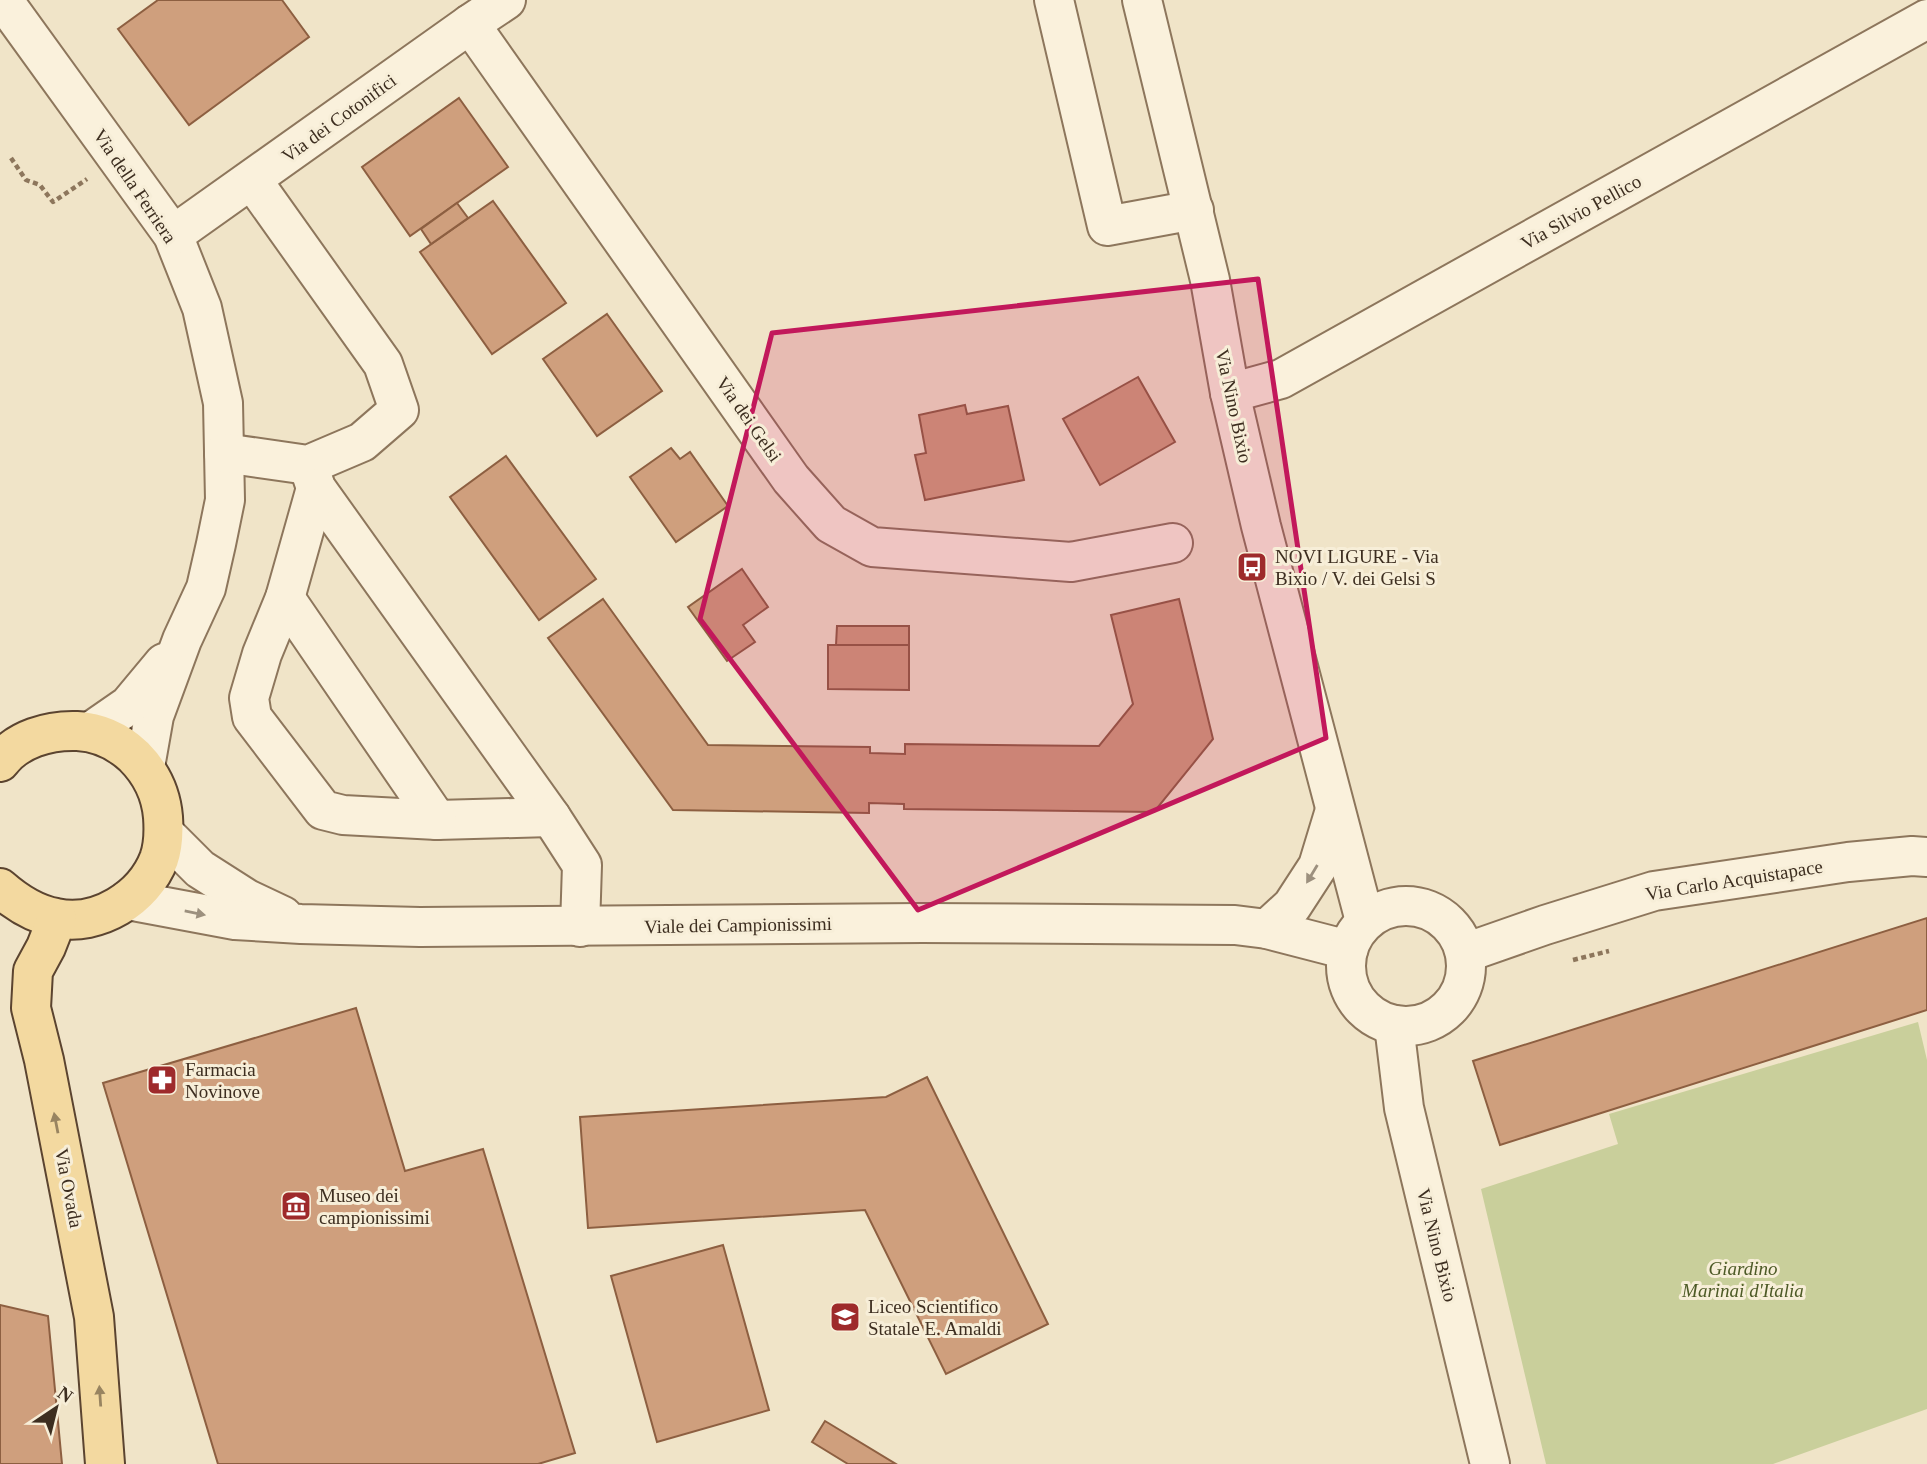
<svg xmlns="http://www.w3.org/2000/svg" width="1927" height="1464" viewBox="0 0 1927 1464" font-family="'Times New Roman',serif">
<rect width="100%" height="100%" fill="#f0e4c8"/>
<path fill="#c9cf9b" d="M1918 1022 1927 1060V1409L1773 1464H1546L1481 1189 1618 1144 1609 1114Z"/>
<g fill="#cf9f7d" stroke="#8d5f41" stroke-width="2">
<path d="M158 0H282L309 37 189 125 118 29Z"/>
<path d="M459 98 508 167 410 236 362 167Z"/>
<path d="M493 201 566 303 492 354 420 252Z"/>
<path d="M457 203 468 218 431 244 421 229Z"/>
<path d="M607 314 662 391 597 436 543 359Z"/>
<path d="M1138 377 1175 442 1100 485 1063 419Z"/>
<path d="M965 405 967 414 1008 406 1024 480 925 500 915 455 926 453 919 415Z"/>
<path d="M671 448 680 459 690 452 728 506 676 542 630 477Z"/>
<path d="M506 456 596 579 539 620 450 497Z"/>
<path d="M742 569 768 607 743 625 755 642 727 661 688 607Z"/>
<path d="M603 599 708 745 870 747V753L905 754V744L1099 746 1133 704 1111 615 1179 599 1213 739 1154 812 904 809V804L869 803V813L673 810 548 638Z"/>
<path d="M837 626H909V645H836Z"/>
<path d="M828 645H909V690L828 689Z"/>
<path d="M1927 918V1010L1500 1145 1473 1061Z"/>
<path d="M356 1008 405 1171 483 1149 575 1453 538 1464H218L103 1083Z"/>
<path d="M927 1077 1048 1324 946 1374 865 1210 588 1228 580 1117 886 1097Z"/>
<path d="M723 1245 769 1410 657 1442 611 1276Z"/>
<path d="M0 1305 48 1316 62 1464H0Z"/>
<path d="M825 1421 896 1464H848L812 1442Z"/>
</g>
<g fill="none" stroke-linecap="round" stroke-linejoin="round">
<g stroke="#8d765c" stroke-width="42">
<g id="minor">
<path d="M3 0 173 235 202 308 223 403 225 500 216 544 206 588 182 640 154 716 145 767"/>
<path d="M1054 0 1107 226 1194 210"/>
<path d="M1142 0 1210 280 1230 393 1261 526 1365 921"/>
<path d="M470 24 791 479 831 524 872 547 1071 562 1173 543"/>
<path d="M173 235 470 24 506 0"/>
<path d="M1230 393 1281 379 1927 19"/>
<path d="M224 453 308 465 362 442 399 410 383 364 252 180"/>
<path d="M311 473 316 488 551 817 582 865 580 927"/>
<path d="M316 488 285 598 262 654 249 698 252 717 323 810 343 815 437 820 551 817"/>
<path d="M285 598 437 820"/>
<path d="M90 732 129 705 164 663"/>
<path d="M165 834 200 869 247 899 283 916"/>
<path d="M128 900 235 920 301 924 420 927 922 923 1235 925 1267 929 1348 950"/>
<circle cx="1406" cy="966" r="60"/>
<path d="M1267 929 1292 906 1318 866 1335 810"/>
<path d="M1465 953 1545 925 1654 891 1848 862 1912 856 1927 857"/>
<path d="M1394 1025 1404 1108 1490 1464"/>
</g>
</g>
<g stroke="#5b4430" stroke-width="42">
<g id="major">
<path d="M0 762C17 739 49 730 77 731 99 732 118 741 134 756 151 773 161 793 163 817 164 831 164 845 159 859 144 898 98 927 56 918 34 914 16 902 0 888"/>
<path d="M57 919 46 947 33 971 31 1008 44 1060 94 1317 105 1464"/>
</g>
</g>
<g stroke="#8d765c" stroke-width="4.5" stroke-dasharray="5 3.5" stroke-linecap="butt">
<path d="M11 158 26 180 40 185 53 202 87 179"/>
<path d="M1573 960 1609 951"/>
</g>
<use href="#minor" stroke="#faf1dc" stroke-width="38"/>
<use href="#major" stroke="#f3d9a0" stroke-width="38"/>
</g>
<defs><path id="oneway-solid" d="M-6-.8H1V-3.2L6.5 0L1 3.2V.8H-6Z" transform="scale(1.75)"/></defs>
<g fill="#9c907e">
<use href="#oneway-solid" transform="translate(1312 874) rotate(121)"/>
<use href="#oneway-solid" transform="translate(195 913) rotate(11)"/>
</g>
<g fill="#988460">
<use href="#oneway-solid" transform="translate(56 1123) rotate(-101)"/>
<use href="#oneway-solid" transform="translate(100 1396) rotate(-94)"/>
</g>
<path fill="#c2185b" fill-opacity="0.2" stroke="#c2185b" stroke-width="5" stroke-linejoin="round" d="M1258 279 1326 738 918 910 700 619 772 333Z"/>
<defs>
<g id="bus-square" transform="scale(1.575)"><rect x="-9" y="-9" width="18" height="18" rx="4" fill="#9e2a2b" stroke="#f7eed8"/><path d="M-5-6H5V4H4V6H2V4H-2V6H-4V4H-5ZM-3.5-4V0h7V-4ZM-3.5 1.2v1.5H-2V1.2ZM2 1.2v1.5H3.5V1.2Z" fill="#fff"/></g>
<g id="pharmacy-square" transform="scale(1.575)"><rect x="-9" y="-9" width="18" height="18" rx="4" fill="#9e2a2b" stroke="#f7eed8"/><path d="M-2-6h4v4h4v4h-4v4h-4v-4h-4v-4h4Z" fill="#fff"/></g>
<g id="museum-square" transform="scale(1.575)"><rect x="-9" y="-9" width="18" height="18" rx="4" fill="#9e2a2b" stroke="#f7eed8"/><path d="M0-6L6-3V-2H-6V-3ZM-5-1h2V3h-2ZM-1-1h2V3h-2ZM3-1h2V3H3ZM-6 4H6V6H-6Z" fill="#fff"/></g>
<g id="school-square" transform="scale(1.575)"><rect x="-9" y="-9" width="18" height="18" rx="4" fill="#9e2a2b" stroke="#f7eed8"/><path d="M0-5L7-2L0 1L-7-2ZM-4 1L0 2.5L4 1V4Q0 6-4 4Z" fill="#fff"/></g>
</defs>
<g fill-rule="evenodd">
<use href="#bus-square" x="1252" y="567"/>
<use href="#pharmacy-square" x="162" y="1080"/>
<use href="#museum-square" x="296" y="1206"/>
<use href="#school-square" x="845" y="1317"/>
</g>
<g text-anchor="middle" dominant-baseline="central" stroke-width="6" stroke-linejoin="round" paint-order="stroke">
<g font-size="19" fill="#3d2e20" stroke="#f7eed8">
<text transform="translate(339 118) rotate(-36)">Via dei Cotonifici</text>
<text transform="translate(135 186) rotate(56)">Via della Ferriera</text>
<text transform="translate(1581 212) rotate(-29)">Via Silvio Pellico</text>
<text transform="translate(1234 406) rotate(78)">Via Nino Bixio</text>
<text transform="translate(749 419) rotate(55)">Via dei Gelsi</text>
<text transform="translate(1734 880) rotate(-9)">Via Carlo Acquistapace</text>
<text transform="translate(738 925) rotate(-1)">Viale dei Campionissimi</text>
<text transform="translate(69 1188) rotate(79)">Via Ovada</text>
<text transform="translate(1437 1245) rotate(76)">Via Nino Bixio</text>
</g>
<g font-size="19" fill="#3d2e20" stroke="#f7eed8" text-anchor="start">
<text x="1275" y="556">NOVI LIGURE - Via<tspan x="1275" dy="22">Bixio / V. dei Gelsi S</tspan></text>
<text x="185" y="1069">Farmacia<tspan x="185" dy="22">Novinove</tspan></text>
<text x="319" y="1195">Museo dei<tspan x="319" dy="22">campionissimi</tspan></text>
<text x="868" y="1306">Liceo Scientifico<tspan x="868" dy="22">Statale E. Amaldi</tspan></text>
</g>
<g font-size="19" font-style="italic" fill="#4d5a26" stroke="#f7eed8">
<text x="1743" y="1268">Giardino<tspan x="1743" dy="22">Marinai d'Italia</tspan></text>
</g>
</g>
<g transform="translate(56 1408) rotate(35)" stroke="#f7eed8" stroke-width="5" paint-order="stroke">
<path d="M0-5L12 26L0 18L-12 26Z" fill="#3d2e20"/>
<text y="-10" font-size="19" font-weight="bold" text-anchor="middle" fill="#3d2e20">N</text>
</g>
</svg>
